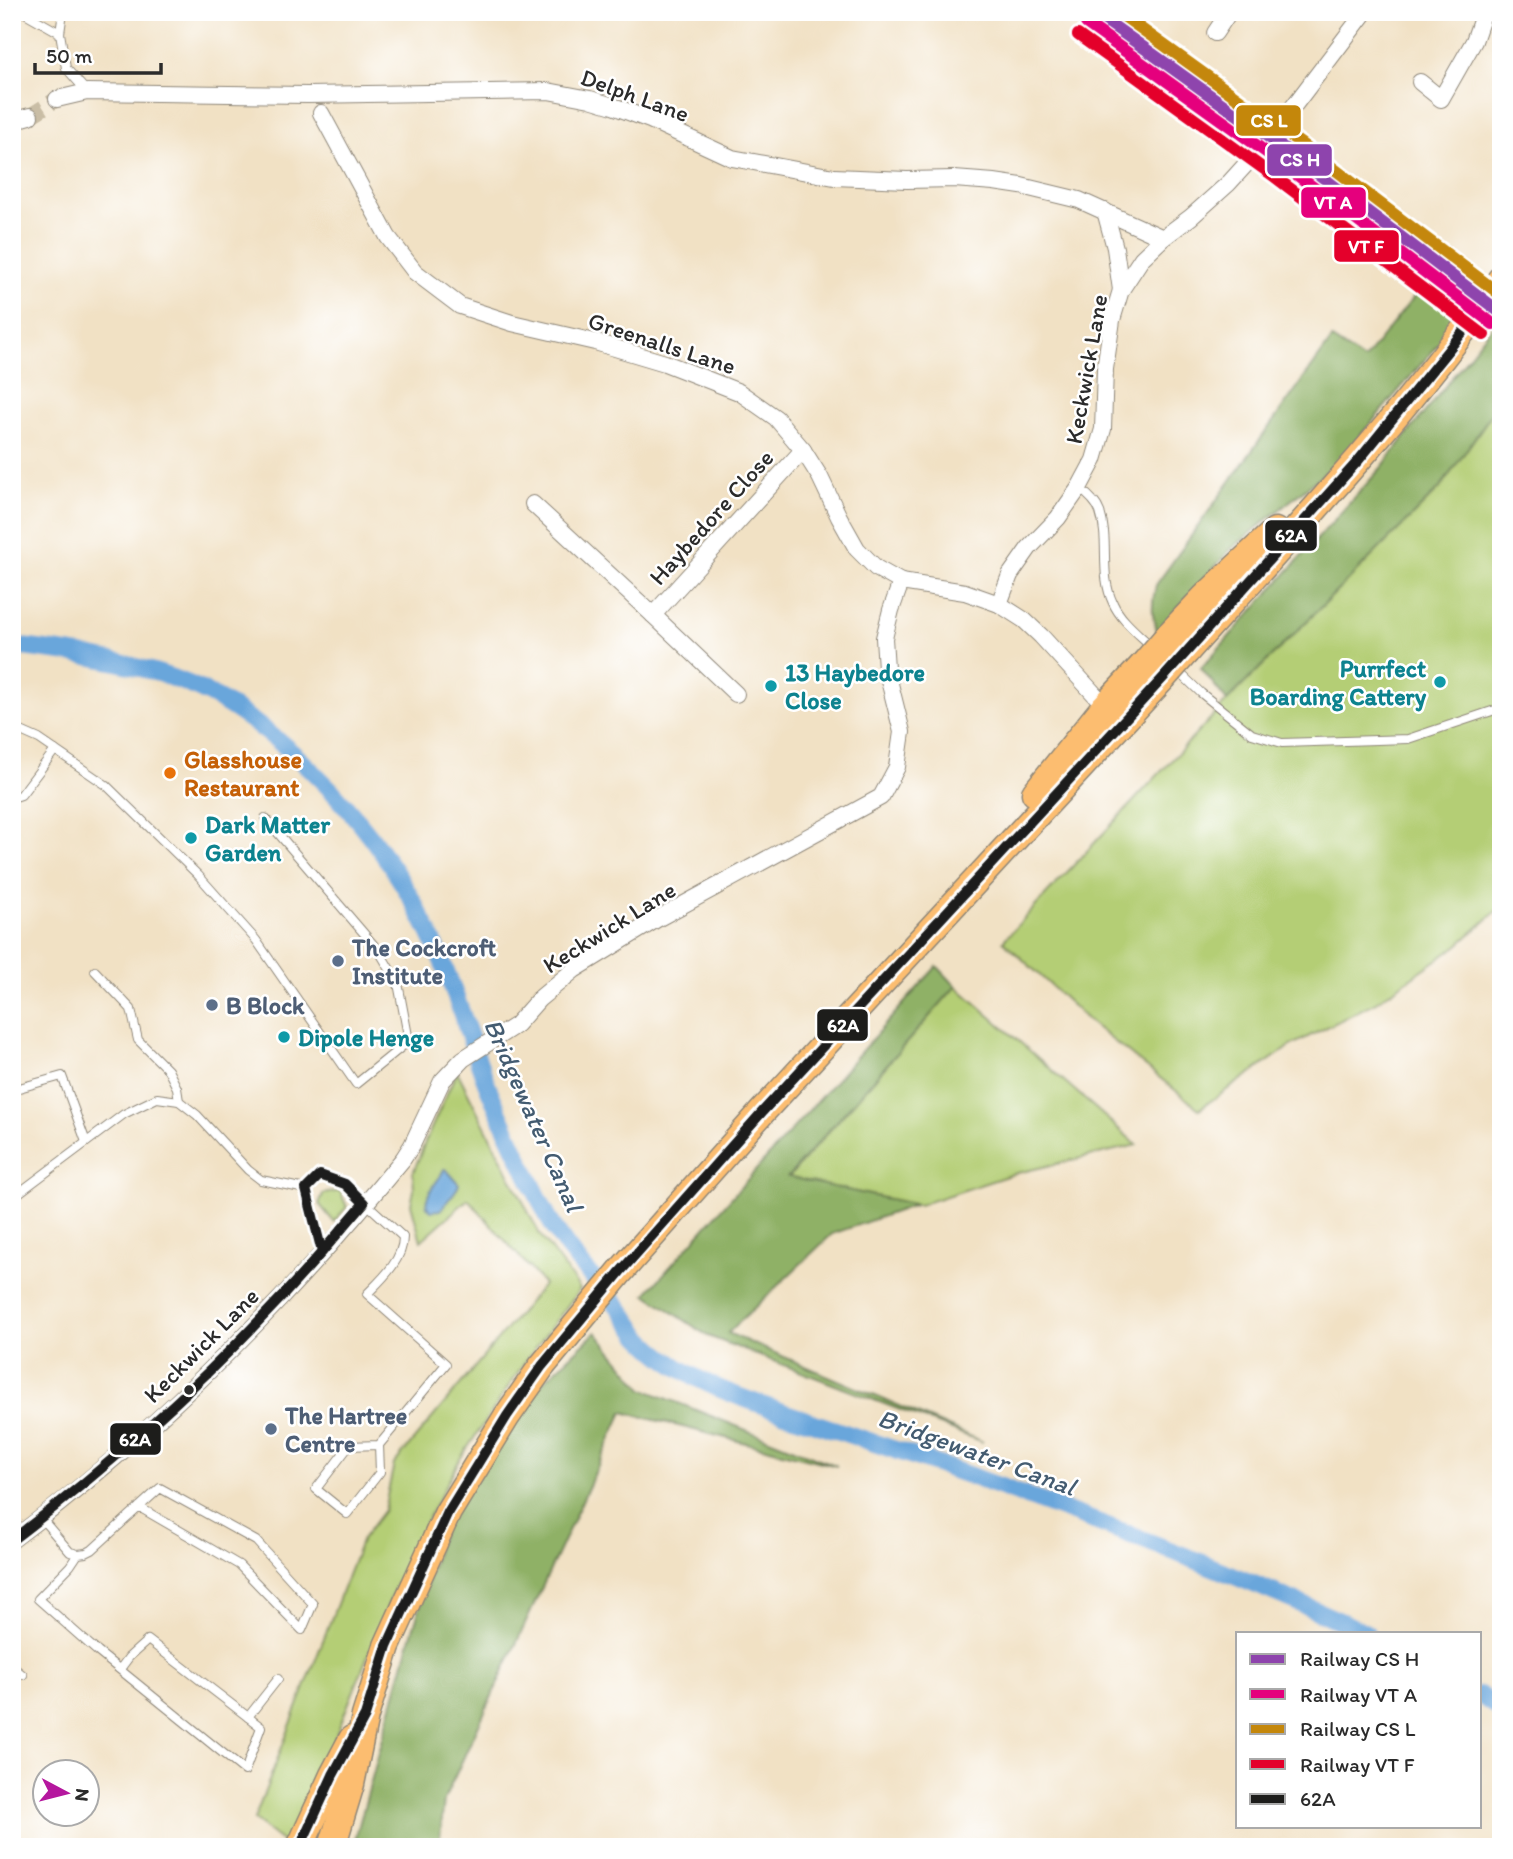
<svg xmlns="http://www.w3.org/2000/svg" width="1513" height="1859" viewBox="0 0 1513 1859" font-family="Itim,sans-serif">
<rect width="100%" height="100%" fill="#fff"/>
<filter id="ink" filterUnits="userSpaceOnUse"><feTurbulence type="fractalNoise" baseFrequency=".0143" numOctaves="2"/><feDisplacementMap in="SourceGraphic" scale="14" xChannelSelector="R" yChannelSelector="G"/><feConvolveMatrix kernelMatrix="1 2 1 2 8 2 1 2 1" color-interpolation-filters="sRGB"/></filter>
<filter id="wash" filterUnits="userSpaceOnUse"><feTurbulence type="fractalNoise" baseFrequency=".00686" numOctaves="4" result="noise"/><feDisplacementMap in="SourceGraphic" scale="28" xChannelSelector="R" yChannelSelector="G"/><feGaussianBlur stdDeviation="1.57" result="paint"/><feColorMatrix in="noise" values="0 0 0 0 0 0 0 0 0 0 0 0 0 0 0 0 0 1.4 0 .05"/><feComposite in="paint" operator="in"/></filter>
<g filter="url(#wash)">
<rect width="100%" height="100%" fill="#f1e1c4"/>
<g fill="#b4ce74" stroke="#707c50" stroke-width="2">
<path d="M1501 400V907L1457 946 1376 1002 1292 1045 1199 1109 1091 1023 1003 941 1227 701 1440 488Z"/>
<path d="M956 986 1137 1145 1013 1174 919 1205 788 1178Z"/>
<path d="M457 1071 540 1235 580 1289 527 1359 460 1459 407 1558 291 1847H289L254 1820 362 1539 384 1510 394 1464 544 1284 468 1199 421 1241 411 1204 414 1190 413 1173 426 1140Z"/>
<path d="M340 1191 347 1207 334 1222 319 1204 323 1194Z"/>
</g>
<g fill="#8fb166" stroke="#5d6e48" stroke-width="2">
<path d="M1428 279 1465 308 1445 336 1338 462 1230 550 1157 631C1151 615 1152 602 1156 585L1332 339 1364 360Z"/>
<path d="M1497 320 1501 324V400L1440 488 1227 701 1201 668 1381 468Z"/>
<path d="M937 966 956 986 788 1177 915 1205 832 1234 728 1333 983 1442 708 1336 646 1294Z"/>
<path d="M596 1332 643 1389 837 1466 623 1412 444 1800 439 1847H353L408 1647 448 1512 507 1416Z"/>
</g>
<path fill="#69a6db" stroke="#4a6883" stroke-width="2" d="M444 1169H446L459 1184C457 1192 446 1201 441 1210L431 1211 426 1205C427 1190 438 1183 444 1169Z"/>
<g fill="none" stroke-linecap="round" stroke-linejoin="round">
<g stroke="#69a6db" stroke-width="18">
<path d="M12 646C68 652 125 660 178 680 209 691 238 710 263 729 344 790 407 874 445 968 459 1004 471 1041 484 1077 497 1111 513 1143 528 1176 536 1191 543 1208 552 1224 570 1255 595 1280 619 1307 626 1316 633 1327 640 1336 684 1384 755 1402 815 1423 877 1444 939 1464 1001 1487 1124 1531 1247 1578 1366 1633"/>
<path d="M1480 1695 1501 1710"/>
</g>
</g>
</g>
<g filter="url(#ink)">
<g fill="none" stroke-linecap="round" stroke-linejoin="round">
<path stroke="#c9bda5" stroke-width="16" stroke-dasharray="16 8" stroke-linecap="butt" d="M30 116 57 99"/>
<g stroke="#8e8678" stroke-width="10">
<g id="lane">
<path d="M23 12 60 33"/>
<path d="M63 12 60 33 66 68 87 92"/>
<path d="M1079 488C1087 494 1097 503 1100 512 1110 542 1099 574 1113 603 1121 621 1139 634 1152 647"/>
<path d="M1177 670 1201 693 1252 734 1282 743 1408 739 1501 708"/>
<path d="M12 727 39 739 106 785 198 875 256 940 356 1084 409 1041 398 983 379 951 265 818"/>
<path d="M12 798 21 795 55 750"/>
<path d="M95 971 131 1009 138 1040 168 1070 177 1088 179 1101"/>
<path d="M12 1090 62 1076 86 1142"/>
<path d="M306 1189 320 1175 345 1184 403 1237C403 1260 382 1279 367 1294L446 1364 379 1445 380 1472 347 1514 316 1489 349 1446 379 1445"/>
<path d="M306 1189 322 1251"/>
<path d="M12 1198 124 1114 157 1098 179 1101 197 1115 248 1170 261 1180 306 1189"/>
<path d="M41 1518 70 1552 78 1554"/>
<path d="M12 1666 23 1675"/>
<path d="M120 1669 129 1657 148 1640 261 1727 245 1771 98 1652 38 1599 70 1566 78 1554 86 1553 92 1550 160 1488 256 1541 313 1604 302 1630 239 1565 139 1507"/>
<path d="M248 1717 278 1679"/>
</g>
</g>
<g stroke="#8e8678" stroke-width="18">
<g id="street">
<path d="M1215 33 1229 12"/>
<path d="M1420 82 1441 99 1474 41 1484 12"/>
<path d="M57 99 87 92 308 95 548 91 590 99 613 106 650 120 732 158 834 177 907 180 954 179 994 182 1021 186 1079 200 1163 238"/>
<path d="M321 113 388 237 415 272 460 306 512 323 595 342 665 363 739 392 776 418 803 450 820 477 839 517 857 549 876 568 901 582 965 592 999 604 1024 620 1041 636 1109 710"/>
<path d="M12 121 30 116"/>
<path d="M1105 211 1115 248 1121 290"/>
<path d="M533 504 653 615 803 450"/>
<path d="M999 604 1010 575 1029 548 1058 518 1079 488 1094 460 1103 429 1105 369 1112 320 1121 290 1142 258 1163 238 1191 217 1229 183 1268 140 1365 12"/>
<path d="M653 615 736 694"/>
<path d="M12 1540C159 1431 287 1300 403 1159L412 1145 442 1081 463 1059 516 1025 539 999 574 970 657 919 881 797 897 767 902 732 886 668 884 638 891 610 901 582"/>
</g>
</g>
<g stroke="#8e8678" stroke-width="29">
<g id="primary">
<path d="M1169 635 1205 597 1275 531"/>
<path d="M1186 652C1295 531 1407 412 1501 279"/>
<path d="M1035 793 1105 706 1145 663"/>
<path d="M300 1847 333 1775 352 1739"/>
<path d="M332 1847 351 1784 365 1716 387 1646 448 1512 507 1416 542 1366 620 1272 763 1111 1163 678"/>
</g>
</g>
<use href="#lane" stroke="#fff" stroke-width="8"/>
<use href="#street" stroke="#fff" stroke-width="16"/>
<use href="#primary" stroke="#fcbd6f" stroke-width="26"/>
<g stroke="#8e8678" stroke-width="29" stroke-linecap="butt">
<g id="primary-bridge">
<path d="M1145 663 1169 635"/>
<path d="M1163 678 1186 652"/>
</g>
</g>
<use href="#primary-bridge" stroke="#fcbd6f" stroke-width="26"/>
<g stroke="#fff" stroke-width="16">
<g id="bus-1">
<path d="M320 1175 345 1184 364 1203 322 1252 306 1189Z"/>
<path d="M12 1540C125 1454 229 1359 322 1252"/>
<path d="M300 1847 333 1775 365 1716 387 1646 448 1512 507 1416 542 1366 620 1272 763 1111 1163 678 1358 461 1471 322 1501 279"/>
</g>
</g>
<use href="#bus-1" stroke="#1d1d1b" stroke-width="10"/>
<g stroke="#fff" stroke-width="18">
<path id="rail-1" d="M1094 12 1292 154 1501 313"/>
</g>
<g stroke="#fff" stroke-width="18">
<path id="rail-2" d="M1086 23 1284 165 1493 324"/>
</g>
<g stroke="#fff" stroke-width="18">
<path id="rail-3" d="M1118 12 1300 143 1501 295"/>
</g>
<g stroke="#fff" stroke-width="18">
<path id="rail-4" d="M1078 35 1275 177 1484 335"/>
</g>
<use href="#rail-1" stroke="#8e44ad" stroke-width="12"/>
<use href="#rail-2" stroke="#e5007d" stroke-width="12"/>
<use href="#rail-3" stroke="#c4870b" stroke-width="12"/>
<use href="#rail-4" stroke="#e4002b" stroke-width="12"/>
</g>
</g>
<g fill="#0f9aa8" stroke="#fff" stroke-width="2.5">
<circle cx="1440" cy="682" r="7"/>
<circle cx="771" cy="686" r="7"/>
<circle cx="191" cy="838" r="7"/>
<circle cx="284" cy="1037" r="7"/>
</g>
<circle fill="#e8710a" stroke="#fff" stroke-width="2.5" cx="170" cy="773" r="7"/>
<g fill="#5c6f8a" stroke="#fff" stroke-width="2.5">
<circle cx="338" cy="961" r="7"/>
<circle cx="212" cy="1005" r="7"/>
<circle cx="271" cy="1429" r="7"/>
</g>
<circle fill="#2b2b2b" stroke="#fff" stroke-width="2.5" cx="189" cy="1390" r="6"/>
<g text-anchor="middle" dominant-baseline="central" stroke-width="5" stroke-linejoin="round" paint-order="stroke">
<g font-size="24" fill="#2b2b2b" stroke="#fff">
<text transform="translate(635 95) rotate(20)">Delph Lane</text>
<text transform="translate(662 343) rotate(18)">Greenalls Lane</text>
<text transform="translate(1086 369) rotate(-80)">Keckwick Lane</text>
<text transform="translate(711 517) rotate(-48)">Haybedore Close</text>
<text transform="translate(609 927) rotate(-32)">Keckwick Lane</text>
<text transform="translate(201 1345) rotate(-45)">Keckwick Lane</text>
</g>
<g font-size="24" font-weight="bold" fill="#0d838f" stroke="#fff" text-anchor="start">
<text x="1426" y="668" text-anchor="end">Purrfect<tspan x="1426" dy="28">Boarding Cattery</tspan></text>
<text x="785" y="672">13 Haybedore<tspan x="785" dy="28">Close</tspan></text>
<text x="205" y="824">Dark Matter<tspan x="205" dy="28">Garden</tspan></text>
<text x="298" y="1037">Dipole Henge</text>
</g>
<g font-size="24" font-weight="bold" fill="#c56008" stroke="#fff" text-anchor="start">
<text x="184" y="759">Glasshouse<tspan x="184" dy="28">Restaurant</tspan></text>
</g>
<g font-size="24" font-weight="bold" fill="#4e5e75" stroke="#fff" text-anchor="start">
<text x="352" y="947">The Cockcroft<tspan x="352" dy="28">Institute</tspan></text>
<text x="226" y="1005">B Block</text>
<text x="285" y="1415">The Hartree<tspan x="285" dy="28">Centre</tspan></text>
</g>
<g font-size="26" font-style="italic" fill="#445c71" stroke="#fff">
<text transform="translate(534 1115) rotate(66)">Bridgewater Canal</text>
<text transform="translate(977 1452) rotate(20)">Bridgewater Canal</text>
</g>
</g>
<g stroke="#fff" stroke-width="2.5">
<rect x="1235" y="104" width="67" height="33" rx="7" fill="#c4870b"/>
<rect x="1266" y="143" width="67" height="34" rx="7" fill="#8e44ad"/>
<rect x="1300" y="186" width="67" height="33" rx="7" fill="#e5007d"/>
<rect x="1333" y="229" width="67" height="34" rx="7" fill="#e4002b"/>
<rect x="1264" y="519" width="54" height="33" rx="7" fill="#1d1d1b"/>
<rect x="816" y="1008" width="53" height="34" rx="7" fill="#1d1d1b"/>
<rect x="109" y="1422" width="53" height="34" rx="7" fill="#1d1d1b"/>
</g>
<g font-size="19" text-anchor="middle" font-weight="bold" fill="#fff">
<text x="1269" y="127">CS L</text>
<text x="1300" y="166">CS H</text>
<text x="1333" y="209">VT A</text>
<text x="1366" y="253">VT F</text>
<text x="1291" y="542">62A</text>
<text x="843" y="1032">62A</text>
<text x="135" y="1446">62A</text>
</g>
<rect width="1513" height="1859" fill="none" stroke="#fff" stroke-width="42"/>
<rect x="1236" y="1632" width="245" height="196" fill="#ffffff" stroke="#aaaaaa" stroke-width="2"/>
<rect x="1250" y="1654" width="35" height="10" fill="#8e44ad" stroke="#aaaaaa" stroke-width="2"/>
<text x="1300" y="1666" font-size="21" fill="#2b2b2b">Railway CS H</text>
<rect x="1250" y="1689" width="35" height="10" fill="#e5007d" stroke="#aaaaaa" stroke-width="2"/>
<text x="1300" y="1702" font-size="21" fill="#2b2b2b">Railway VT A</text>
<rect x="1250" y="1724" width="35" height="10" fill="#c4870b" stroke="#aaaaaa" stroke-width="2"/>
<text x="1300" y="1736" font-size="21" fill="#2b2b2b">Railway CS L</text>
<rect x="1250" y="1759" width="35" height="10" fill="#e4002b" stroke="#aaaaaa" stroke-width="2"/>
<text x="1300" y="1772" font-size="21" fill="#2b2b2b">Railway VT F</text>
<rect x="1250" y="1794" width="35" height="10" fill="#1d1d1b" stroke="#aaaaaa" stroke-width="2"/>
<text x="1300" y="1806" font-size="21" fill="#2b2b2b">62A</text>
<g transform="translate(66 1793) rotate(97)"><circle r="33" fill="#ffffff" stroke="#aaaaaa" stroke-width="2"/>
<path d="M0-5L12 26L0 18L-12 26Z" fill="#b5179e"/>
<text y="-10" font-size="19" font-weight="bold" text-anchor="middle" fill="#2b2b2b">N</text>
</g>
<path d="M35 63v10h126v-10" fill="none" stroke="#2b2b2b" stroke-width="3.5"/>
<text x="46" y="63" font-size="21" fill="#2b2b2b" stroke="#ffffff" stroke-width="5" paint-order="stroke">50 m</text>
</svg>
